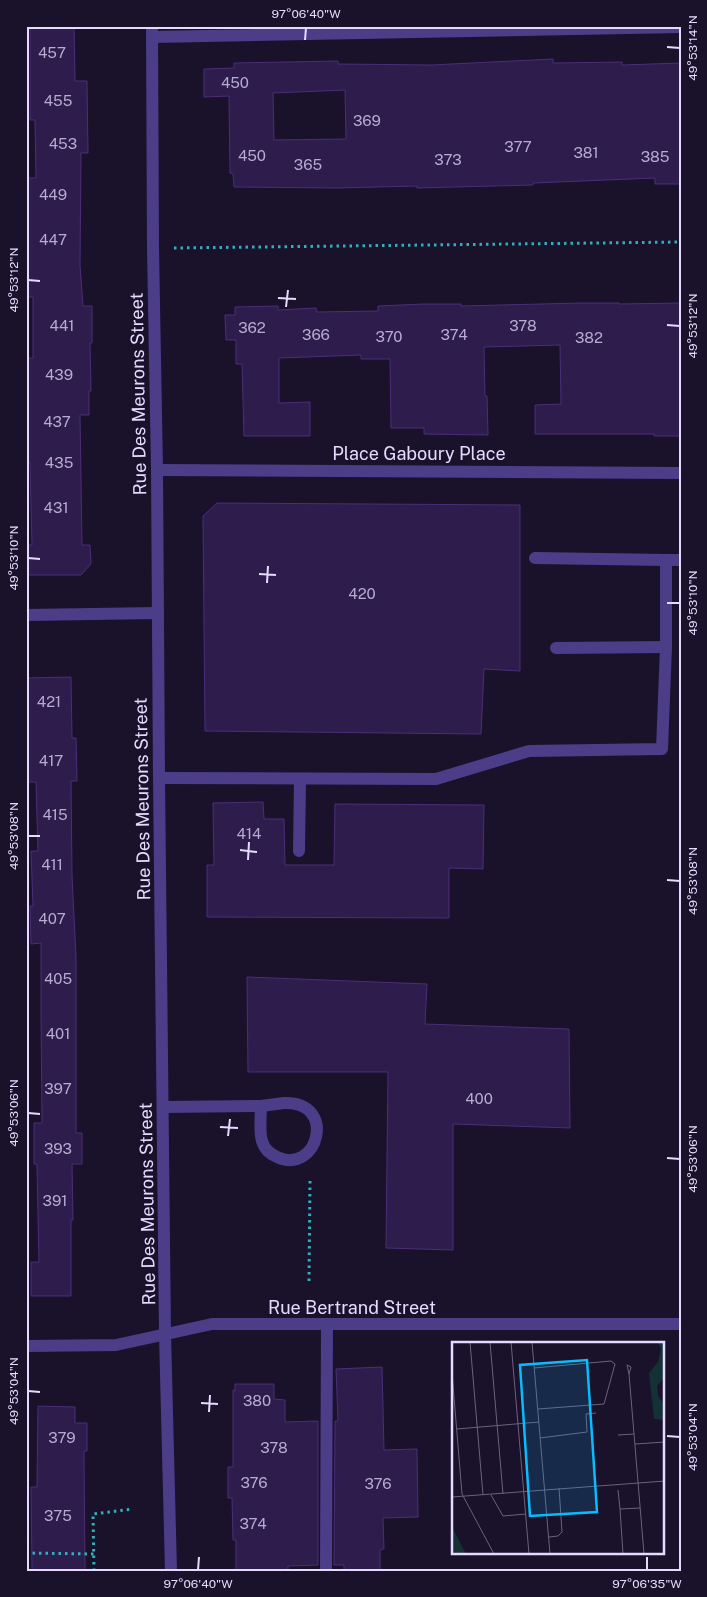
<svg xmlns="http://www.w3.org/2000/svg" width="707" height="1597" viewBox="0 0 707 1597" font-family="'Public Sans',sans-serif">
<rect width="100%" height="100%" fill="#1a112b"/>
<g fill="#2e1d4c" stroke="#492f78" fill-rule="evenodd">
<path d="M74 27 75 81H87L88 153H81L80 265 83 306H92V343H90L91 391H89V415H80L82 545H90L91 564 81 575H26V545H32L30 462H26V358H33V297H26V178H36L35 120H30V28Z"/>
<path d="M553 59V63L622 62V65L681 63V184H655V178L533 183V185L417 188V186L336 188 234 187 233 174 230 173 229 96 204 97V69L234 68V63L338 61V64L431 65ZM345 90 346 139 274 140 273 93Z"/>
<path d="M581 303H619V304L681 303V436H654V434H535V405L561 404 560 345 484 347 485 396H487L488 435 424 434V428H391L390 359H361V355L279 358V403L310 402V436H244L242 364H236V340H226L225 315H235V307L278 306V310L316 308 317 312 378 311V306L424 304H461V306Z"/>
<path d="M217 503 520 505V671L484 669 481 734 205 731 203 516Z"/>
<path d="M71 677 72 738H76L77 781H71L72 876 76 957V1133H82V1164H72L73 1220H71V1296H31V1262H39L37 1164H34V1123H42L41 1013V943L31 944 30 906H33L31 851H38L36 782H26V678Z"/>
<path d="M263 802 264 819H284L285 865H334L335 804 484 805 483 869 449 868V918L207 917V865H214L213 803Z"/>
<path d="M247 977 427 984 425 1024 569 1029 570 1128 453 1124V1250L386 1248 388 1072H248Z"/>
<path d="M382 1367 384 1450 417 1449 418 1517 383 1518 384 1549 380 1550V1571H344V1565H334L335 1421H338L336 1369Z"/>
<path d="M235 1384H274V1399L285 1400V1422L318 1421V1565L288 1566V1571H236V1540H233L232 1498H228V1467H233V1390L235 1391Z"/>
<path d="M38 1406 75 1407V1423H87V1451H84L85 1571H32L31 1487H37Z"/>
</g>
<g fill="none" stroke-linecap="round" stroke-linejoin="round">
<g stroke="#31afbd" stroke-width="3" stroke-dasharray="2.5 4" stroke-linecap="butt">
<path d="M174 248 681 242"/>
<path d="M309 1281 310 1181"/>
<path d="M26 1553 94 1554"/>
<path d="M94 1571 93 1514 133 1509"/>
</g>
<g stroke="#4c3d89" stroke-width="12">
<path d="M152 26 153 248 157 470 159 778 165 1334 171 1571"/>
<path d="M152 37 681 27"/>
<path d="M157 470 681 473"/>
<path d="M535 558 666 560"/>
<path d="M26 615 158 613"/>
<path d="M556 648 666 647"/>
<path d="M159 778 436 779 529 751 662 749 666 647V560H681"/>
<path d="M299 851 300 779"/>
<path d="M284 1103C338 1101 318 1176 277 1157 270 1154 264 1148 262 1141 259 1131 261 1116 261 1106Z"/>
<path d="M163 1107 261 1106"/>
<path d="M26 1346 116 1345 212 1324H681"/>
<path d="M326 1571 327 1324"/>
</g>
</g>
<path fill="none" stroke="#e5dbff" stroke-width="2" d="M305 40 306 28M667 47 680 48M28 280 40 281M278 298 296 299M286 307 288 290M667 325 680 326M28 558 40 559M259 574 276 575M267 583 268 566M667 603H680M28 836H40M240 850 257 852M248 860 249 842M667 880 680 881M28 1113 40 1114M220 1127 238 1128M228 1136 230 1119M667 1158 680 1159M28 1391 40 1392M201 1403 218 1404M209 1412 210 1395M667 1436 680 1437M198 1570 199 1557M647 1570V1557"/>
<g text-anchor="middle" dominant-baseline="central" stroke-width="5" stroke-linejoin="round" paint-order="stroke">
<g font-size="15" fill="#b7acd2">
<text x="52" y="52">457</text>
<text x="235" y="82">450</text>
<text x="58" y="100">455</text>
<text x="367" y="120">369</text>
<text x="63" y="143">453</text>
<text x="518" y="146">377</text>
<text x="586" y="152">381</text>
<text x="252" y="155">450</text>
<text x="655" y="156">385</text>
<text x="448" y="159">373</text>
<text x="308" y="164">365</text>
<text x="53" y="194">449</text>
<text x="53" y="239">447</text>
<text x="62" y="325">441</text>
<text x="523" y="325">378</text>
<text x="252" y="327">362</text>
<text x="316" y="334">366</text>
<text x="454" y="334">374</text>
<text x="389" y="336">370</text>
<text x="589" y="337">382</text>
<text x="59" y="374">439</text>
<text x="57" y="421">437</text>
<text x="59" y="462">435</text>
<text x="56" y="507">431</text>
<text x="362" y="593">420</text>
<text x="49" y="701">421</text>
<text x="51" y="760">417</text>
<text x="55" y="814">415</text>
<text x="249" y="833">414</text>
<text x="52" y="864">411</text>
<text x="52" y="918">407</text>
<text x="58" y="978">405</text>
<text x="58" y="1033">401</text>
<text x="58" y="1088">397</text>
<text x="479" y="1098">400</text>
<text x="58" y="1148">393</text>
<text x="55" y="1200">391</text>
<text x="257" y="1400">380</text>
<text x="62" y="1437">379</text>
<text x="274" y="1447">378</text>
<text x="254" y="1482">376</text>
<text x="378" y="1483">376</text>
<text x="58" y="1515">375</text>
<text x="253" y="1523">374</text>
</g>
<g font-size="18" fill="#e5dbff" stroke="#1a112b">
<text transform="translate(138 394) rotate(-91)">Rue Des Meurons Street</text>
<text x="419" y="453">Place Gaboury Place</text>
<text transform="translate(142 799) rotate(-91)">Rue Des Meurons Street</text>
<text transform="translate(147 1204) rotate(-91)">Rue Des Meurons Street</text>
<text x="352" y="1307">Rue Bertrand Street</text>
</g>
</g>
<g transform="translate(452 1342)">
<rect width="212" height="212" fill="#1a112b"/>
<path d="M205 0H212V36L205 44 206 54 212 62V78L202 77 197 31 206 20 209 6ZM0 185 14 212H0Z" fill="#143135"/>
<path fill="none" stroke="#6b6280" stroke-width="1" d="M18 0 31 153M38 0 51 152M59 0 77 212M80 0 98 212M82 26 159 19 163 22 152 62 86 67M0 31 10 152 42 212M177 32 175 23 179 25 177 32 192 212M5 87 87 80M166 93 182 92M88 96 135 90 134 72 144 71M183 102 213 100M166 148 168 167M39 153 51 174 74 172M0 155 213 139M97 195 106 194 110 190 107 146M24 212H42M171 212 168 167 188 166"/>
<path fill="#09bdfd" fill-opacity="0.15" stroke="#09bdfd" stroke-width="2.5" d="M135 18 145 170 78 174 68 23Z"/>
<rect width="212" height="212" fill="none" stroke="#e5dbff" stroke-width="2.5"/>
</g>
<rect width="707" height="1597" fill="none" stroke="#1a112b" stroke-width="55"/>
<rect x="28" y="28" width="652" height="1542" fill="none" stroke="#e5dbff" stroke-width="2"/>
<g font-size="12" text-anchor="middle" fill="#e5dbff">
<text x="306" y="18">97°06'40"W</text>
<text transform="translate(693 48) rotate(-90)" y="4">49°53'14"N</text>
<text transform="translate(14 280) rotate(-90)" y="4">49°53'12"N</text>
<text transform="translate(693 326) rotate(-90)" y="4">49°53'12"N</text>
<text transform="translate(14 558) rotate(-90)" y="4">49°53'10"N</text>
<text transform="translate(693 603) rotate(-90)" y="4">49°53'10"N</text>
<text transform="translate(14 836) rotate(-90)" y="4">49°53'08"N</text>
<text transform="translate(693 881) rotate(-90)" y="4">49°53'08"N</text>
<text transform="translate(14 1113) rotate(-90)" y="4">49°53'06"N</text>
<text transform="translate(693 1159) rotate(-90)" y="4">49°53'06"N</text>
<text transform="translate(14 1391) rotate(-90)" y="4">49°53'04"N</text>
<text transform="translate(693 1437) rotate(-90)" y="4">49°53'04"N</text>
<text x="198" y="1588">97°06'40"W</text>
<text x="647" y="1588">97°06'35"W</text>
</g>
</svg>
